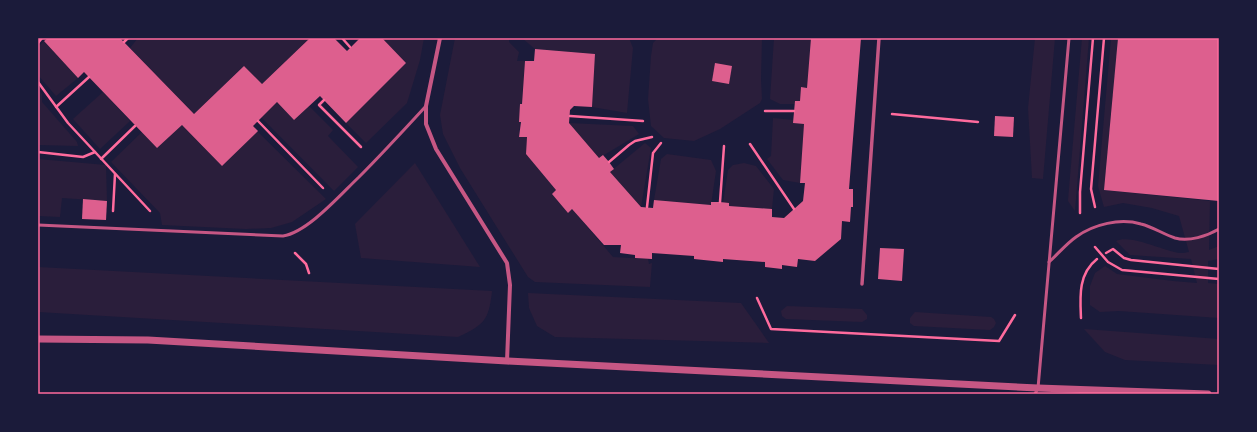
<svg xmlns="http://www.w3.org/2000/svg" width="1257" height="432" viewBox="0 0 1257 432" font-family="Poppins,sans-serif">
<rect width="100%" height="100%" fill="#1b1b3a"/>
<g fill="#2a1e3b">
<path d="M138 38H310L262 84 244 66 194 114 130 48Z"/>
<path d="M382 38H424L420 60 407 103 366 143 346 123 406 63Z"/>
<path d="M455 38H509V42L519 52 517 61H525L519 136 527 137 526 154 556 190 552 194 568 213 572 209 613 257 648 259 649 264 652 263 650 287 535 282 528 277 460 168 443 134 440 115Z"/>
<path d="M522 38H629L633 48 627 113 592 107 595 54 535 49Z"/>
<path d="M658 38H762L761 79 762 99 760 103 720 129 694 141 664 138 651 126 648 99 651 56 653 43Z"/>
<path d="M774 38H811L807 88H801L800 101H796L795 104H780L770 99Z"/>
<path d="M1035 38H1055L1043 179 1032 178 1028 108Z"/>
<path d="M1082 38H1089L1075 211 1068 201 1069 188Z"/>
<path d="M1111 38H1118L1104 190 1210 201 1209 250 1219 246V259L1208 261V283L1219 284V318L1119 311 1100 312 1090 305V286L1095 273 1105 266 1117 274 1173 281 1197 283 1191 259 1130 255 1116 241C1131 234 1163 251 1179 253 1182 253 1185 253 1189 252L1179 216 1152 208 1123 203 1104 207 1098 186Z"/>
<path d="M44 41 78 78 56 96 38 75V47Z"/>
<path d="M38 89 42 94V102L77 142 78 146 38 145Z"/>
<path d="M103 92 130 121 100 149 73 119Z"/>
<path d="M277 102 294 120 309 106 333 130 328 136 358 167 334 191 261 117Z"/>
<path d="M773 118 794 120V123L804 124 800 183 783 180 767 159 771 156Z"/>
<path d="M569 123 633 126 639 134 599 158Z"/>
<path d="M182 125 222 166 257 131 326 199 292 222 271 228 246 229 162 225 160 213 111 162 142 132 157 148Z"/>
<path d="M645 143 651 148 641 207 610 172Z"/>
<path d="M667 154 711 160 716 171 711 205 654 200 661 159Z"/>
<path d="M38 159 106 165 107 201 62 198 60 217 38 216Z"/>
<path d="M415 163 480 267 361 258 355 224Z"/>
<path d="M744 163 756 166 774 189 772 209 729 206 723 203 728 170 733 165Z"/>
<path d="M38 267 492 291C489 320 484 325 458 337L38 312Z"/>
<path d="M528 293 741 303 769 343 555 337 537 326 529 308Z"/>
<path d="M787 306 862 309 867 315V319L862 322 786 319 782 316 781 311Z"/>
<path d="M915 312 991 317 994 319 996 323 994 327 990 330 914 326 910 323V318Z"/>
<path d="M1084 329 1219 339V365L1125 360 1105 352Z"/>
</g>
<g fill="#dd5f8e">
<path d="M48 38H120L194 114 244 66 262 84 310 38H334L347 51 360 38H382L406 63 346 123 320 96 294 120 277 102 253 126 258 131 222 166 182 125 157 148 84 72 78 78 44 41Z"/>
<path d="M811 38H861L849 189H853V207H851L850 222 842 221 841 239 815 261 798 259 797 267 782 265V269L765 267V262L723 259V262L694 259V256L652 253V259L635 258V255L620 253 621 245H604L572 209 568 213 552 194 556 190 526 154 527 137H519L521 122H519L520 104H522L525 61H534L535 49 595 54 592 107 574 106 570 110 569 123 599 158 603 155 609 162 614 169 610 172 641 207 653 208 654 200 711 205V202H720L729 203V206L772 209V217L784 218 803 201 805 183H800L804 124 793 123 795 101H800L801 87 807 88Z"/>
<path d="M1118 38H1219V201L1104 190Z"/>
<path d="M715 63 732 66 729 84 712 81Z"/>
<path d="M995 116 1014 117 1013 137 994 136Z"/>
<path d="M83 199 107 201 106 220 82 219Z"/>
<path d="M880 248 904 249 902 281 878 279Z"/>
</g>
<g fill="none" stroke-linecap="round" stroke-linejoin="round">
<g stroke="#ff6b9d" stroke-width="2.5">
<path d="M342 38 350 47"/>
<path d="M124 42 128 38"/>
<path d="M38 43 42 38"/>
<path d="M38 82 68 123 150 211"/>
<path d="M324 100 319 105 361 147"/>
<path d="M56 107 89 77"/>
<path d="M765 111H794"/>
<path d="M892 114 978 122"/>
<path d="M570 116 643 121"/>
<path d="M258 121 323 188"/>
<path d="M750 144 794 209"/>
<path d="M38 152 83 157 95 152"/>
<path d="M101 159 135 126"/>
<path d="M609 162 629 145 635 141 652 137"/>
<path d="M720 202 724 146"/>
<path d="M647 207 653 153 661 143"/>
<path d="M1095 207 1091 189 1104 38"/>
<path d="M113 211 115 174"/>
<path d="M1080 213V192L1093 38"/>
<path d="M1095 247 1108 262 1122 270 1219 279"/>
<path d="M295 253 306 264 309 273"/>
<path d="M1106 253 1113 249 1124 258 1131 260 1219 269"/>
<path d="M757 298 771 329 999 341 1015 315"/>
<path d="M1081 318C1080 297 1078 274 1097 259"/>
</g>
<g stroke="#c65784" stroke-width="3">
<path d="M38 225 283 236C308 232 340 195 359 177 382 154 404 130 426 106"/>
<path d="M1049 262C1058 254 1066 244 1076 237 1094 224 1120 218 1141 224 1153 227 1163 234 1175 238 1189 242 1207 236 1219 229"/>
<path d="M1035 394 1038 388 1069 38"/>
</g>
<path stroke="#c65784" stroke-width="3.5" d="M862 284 879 38"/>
<path stroke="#c65784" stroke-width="4" d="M440 38 426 106V124L436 149 507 263 510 285 507 361"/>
<path stroke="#c65784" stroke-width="7" d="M38 339 148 340 507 361 1038 388 1208 394"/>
</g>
<rect width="1257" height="432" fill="none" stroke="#1b1b3a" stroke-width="78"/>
<rect x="39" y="39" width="1179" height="354" fill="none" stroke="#ff6b9d" stroke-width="1.5"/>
</svg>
